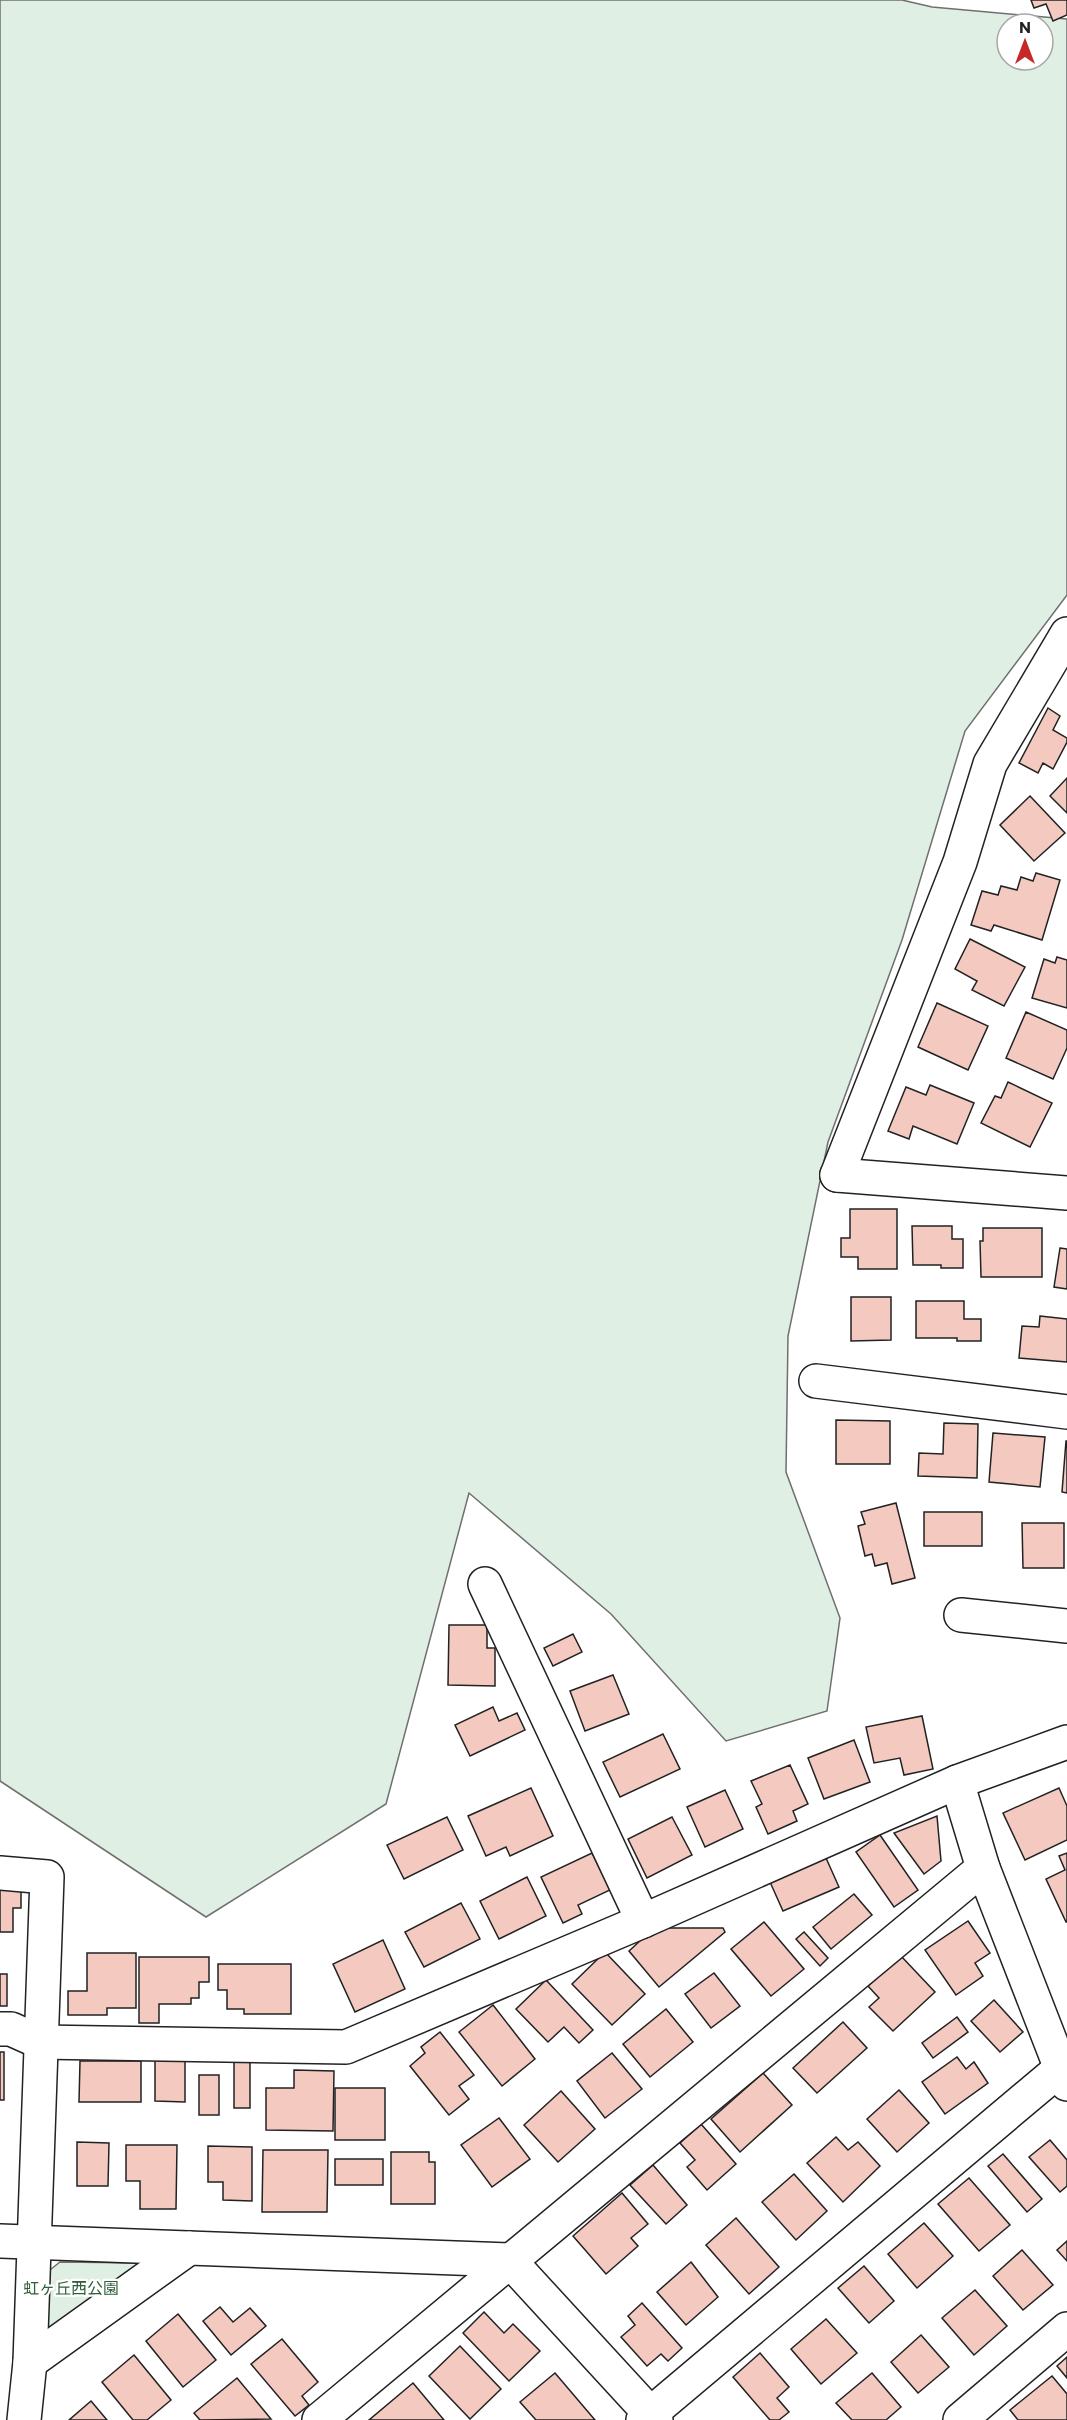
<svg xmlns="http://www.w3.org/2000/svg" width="1067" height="2420" viewBox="0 0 1067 2420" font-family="Commissioner,'Noto Sans JP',sans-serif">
<rect width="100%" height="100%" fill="#fff"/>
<g fill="#e0efe3" stroke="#6f6f6f" stroke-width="1.5" fill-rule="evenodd">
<path d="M0 0H902L932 7 1067 19V595L965 731 902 940 828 1142 788 1336 786 1472 840 1618 827 1711 726 1741 611 1614 469 1493 386 1804 206 1917 0 1781ZM1007 24H1043V60H1007Z"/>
<path d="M60 2262 140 2263 44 2342 46 2273Z"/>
</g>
<g fill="#f3c9c0" stroke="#222" stroke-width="1.5">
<path d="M1031 0H1067V15L1053 21 1046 4 1034 8Z"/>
<path d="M1048 708 1060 716 1053 730 1067 738V742L1053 769 1043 763 1038 773 1019 763Z"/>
<path d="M1067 778V813L1050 796Z"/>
<path d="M1030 796 1065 833 1034 861 1000 825Z"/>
<path d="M1036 873 1060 880 1042 940 994 925 991 931 971 925 982 891 998 895 1001 886 1017 890 1021 877 1033 881Z"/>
<path d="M970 939 1025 967 1004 1006 972 990 977 981 955 969Z"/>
<path d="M1057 957 1067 960V1008L1032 998 1044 959 1055 963Z"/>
<path d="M937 1003 988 1026 968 1070 918 1047Z"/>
<path d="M1026 1012 1067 1030V1048L1053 1079 1006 1058Z"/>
<path d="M1008 1082 1052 1103 1030 1147 981 1123 995 1096 1001 1098Z"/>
<path d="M930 1085 974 1103 957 1144 913 1126 909 1139 888 1131 906 1087 926 1095Z"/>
<path d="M850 1209H897V1269H858V1257H841V1238H850Z"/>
<path d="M912 1226H952V1239H963V1268H941V1265H913Z"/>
<path d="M983 1228H1042V1277H981L980 1241H983Z"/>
<path d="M1060 1248 1067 1249V1289L1054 1287Z"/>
<path d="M851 1297H891V1340L851 1341Z"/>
<path d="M916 1301H964V1319H981V1341H957V1338H916Z"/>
<path d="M1040 1316 1067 1319V1362L1019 1358 1022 1326 1039 1327Z"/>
<path d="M836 1420 890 1421V1464H836Z"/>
<path d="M944 1423 978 1424 977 1478 918 1476 919 1453 943 1454Z"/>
<path d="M993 1433 1045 1437 1040 1487 989 1482Z"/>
<path d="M1066 1441H1067V1493L1062 1492Z"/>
<path d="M896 1503 915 1578 892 1584 887 1563 875 1566 872 1554 865 1556 858 1526 865 1524 861 1512Z"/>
<rect x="924" y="1512" width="58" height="34"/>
<path d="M1022 1523H1064V1568H1023Z"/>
<path d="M449 1625H487V1648H495V1686L448 1685Z"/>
<path d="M573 1634 582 1652 553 1666 544 1648Z"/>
<path d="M613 1675 629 1714 585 1731 570 1691Z"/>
<path d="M493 1707 499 1721 517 1713 525 1730 470 1756 455 1725Z"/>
<path d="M922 1716 933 1769 904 1775 900 1758 874 1763 866 1727Z"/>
<path d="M663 1734 680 1769 620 1797 603 1762Z"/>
<path d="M854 1740 870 1782 824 1799 808 1758Z"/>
<path d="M790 1765 808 1804 793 1811 797 1821 768 1834 756 1807 762 1804 751 1781Z"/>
<path d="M531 1788 553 1836 510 1856 506 1847 486 1856 468 1816Z"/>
<path d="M1059 1788 1067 1806V1840L1025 1860 1003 1813Z"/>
<path d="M725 1790 743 1829 705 1847 687 1807Z"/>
<path d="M937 1816 941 1861 924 1874 894 1833Z"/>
<path d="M447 1817 463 1850 404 1879 387 1845Z"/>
<path d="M672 1817 692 1855 647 1878 628 1839Z"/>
<path d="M880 1835 918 1890 894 1907 856 1852Z"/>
<path d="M592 1853 610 1890 578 1905 582 1914 563 1923 541 1877Z"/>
<path d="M1067 1853V1922H1066L1046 1879 1065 1870 1059 1856Z"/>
<path d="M826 1858 839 1887 783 1911 770 1882Z"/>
<path d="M527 1877 546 1916 499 1939 480 1901Z"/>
<path d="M0 1890H21V1908H13V1932H0Z"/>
<path d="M854 1894 872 1915 831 1949 813 1927Z"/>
<path d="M461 1903 480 1939 424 1967 405 1932Z"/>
<path d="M968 1921 990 1953 975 1963 983 1976 956 1995 925 1950Z"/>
<path d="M764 1922 804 1969 771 1996 731 1949Z"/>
<path d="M654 1928H723L725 1932 659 1987 629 1951Z"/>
<path d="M804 1932 828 1958 820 1966 796 1939Z"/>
<path d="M383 1940 405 1989 355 2012 333 1964Z"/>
<path d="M605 1952 645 1994 612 2025 572 1984Z"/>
<path d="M87 1953H136V2008H107V2015H68V1991H87Z"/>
<path d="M901 1956 935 1992 893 2031 869 2007 879 1998 868 1986Z"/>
<path d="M139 1957H209V1982H199V1998H191V2004H159V2023H139Z"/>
<path d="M218 1964H291V2014H244V2009H227V1990H218Z"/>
<path d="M714 1973 740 2006 711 2028 685 1994Z"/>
<rect x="0" y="1974" width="7" height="32"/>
<path d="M546 1980 593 2030 579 2043 564 2027 548 2042 516 2009Z"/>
<path d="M994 2000 1023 2032 1000 2052 971 2021Z"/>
<path d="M493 2005 535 2059 502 2086 459 2032Z"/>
<path d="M666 2009 693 2042 650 2077 623 2044Z"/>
<path d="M957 2017 968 2032 933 2058 922 2043Z"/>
<path d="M843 2022 867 2048 817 2093 793 2068Z"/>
<path d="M440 2032 474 2075 459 2086 469 2099 449 2115 410 2066 425 2053 421 2047Z"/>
<rect x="0" y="2052" width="4" height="48"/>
<path d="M612 2053 642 2089 605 2118 577 2081Z"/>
<path d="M957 2057 966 2069 974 2062 988 2083 945 2114 922 2082Z"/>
<path d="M155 2058 185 2059V2102L155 2101Z"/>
<rect x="234" y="2060" width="16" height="48"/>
<path d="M80 2061H141V2102H79Z"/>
<path d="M294 2070 334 2071 333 2131 266 2130V2088H294Z"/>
<path d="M763 2073 792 2105 740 2152 711 2119Z"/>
<rect x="199" y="2075" width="20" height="40"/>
<rect x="335" y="2088" width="50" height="52"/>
<path d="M899 2090 929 2123 897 2152 867 2119Z"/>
<path d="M561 2091 595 2129 558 2162 524 2125Z"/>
<path d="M499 2118 530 2159 492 2187 461 2145Z"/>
<path d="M701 2124 736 2164 707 2190 687 2167 695 2160 680 2143Z"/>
<path d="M836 2137 848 2150 858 2142 880 2166 843 2202 807 2163Z"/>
<path d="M1050 2140 1067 2160V2186L1060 2192 1029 2157Z"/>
<path d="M77 2142 109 2143 108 2186H77Z"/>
<path d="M126 2145H177L176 2209H140V2181H126Z"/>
<path d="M208 2146 252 2147V2201L223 2200V2182H208Z"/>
<path d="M263 2150H328L327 2212H262Z"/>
<path d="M391 2152H429V2162H435V2204H391Z"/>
<path d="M1003 2154 1042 2199 1027 2212 988 2166Z"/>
<rect x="335" y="2159" width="48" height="26"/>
<path d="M653 2165 687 2205 666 2224 630 2185Z"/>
<path d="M794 2174 827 2211 796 2240 762 2202Z"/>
<path d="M969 2178 1010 2225 979 2251 938 2204Z"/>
<path d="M622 2193 648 2224 631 2238 638 2246 606 2274 573 2236Z"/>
<path d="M736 2218 779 2267 749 2294 706 2245Z"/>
<path d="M924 2223 953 2256 917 2288 888 2254Z"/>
<path d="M1067 2241V2261L1057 2250Z"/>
<path d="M1022 2250 1053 2285 1023 2310 993 2276Z"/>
<path d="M691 2262 718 2297 686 2325 657 2292Z"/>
<path d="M864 2266 894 2301 869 2323 838 2288Z"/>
<path d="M975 2290 1007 2326 974 2355 942 2318Z"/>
<path d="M642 2303 682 2348 668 2361 661 2354 647 2366 621 2337 635 2325 628 2316Z"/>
<path d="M220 2307 233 2322 250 2308 266 2326 231 2355 203 2321Z"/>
<path d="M484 2312 504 2333 513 2324 540 2351 509 2381 463 2333Z"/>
<path d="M178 2314 216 2360 183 2387 146 2341Z"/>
<path d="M826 2319 857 2353 821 2384 791 2349Z"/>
<path d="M921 2335 949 2367 918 2393 891 2362Z"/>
<path d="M282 2339 318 2382 302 2396 309 2405 295 2416 251 2364Z"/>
<path d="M460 2346 501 2389 470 2419 429 2376Z"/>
<path d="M760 2353 789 2387 777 2398 789 2412 779 2420H770L733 2377Z"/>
<path d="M134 2355 171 2400 147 2420H133L102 2382Z"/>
<path d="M1067 2357V2378L1057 2366Z"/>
<path d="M555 2373 595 2420H536L520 2402Z"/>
<path d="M872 2373 901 2407 886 2420H852L836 2403Z"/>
<path d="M1052 2376 1067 2394V2420H1018L1010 2410Z"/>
<path d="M237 2378 271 2419 200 2420 194 2413Z"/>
<path d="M413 2383 444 2420H369Z"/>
<path d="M91 2401 107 2420H69Z"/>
</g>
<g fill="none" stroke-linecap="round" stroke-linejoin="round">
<g stroke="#222" stroke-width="36">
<g id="minor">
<path d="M837 1175 960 862 990 764 1067 634"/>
<path d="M816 1381 1067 1412"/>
<path d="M485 1584 643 1921"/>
<path d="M961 1615 1067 1626"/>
<path d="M957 1782 983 1868 1067 2084"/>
<path d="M0 1873 47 1877 30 2362 24 2420"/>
<path d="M0 2029H11L40 2042 346 2047 643 1921 957 1782 1067 1742"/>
<path d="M0 2241 509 2260 656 2420"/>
<path d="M30 2362 189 2248"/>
<path d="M319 2420 983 1868"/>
<path d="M643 2420 1060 2069"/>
<path d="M960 2420 1067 2329"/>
</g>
</g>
<g stroke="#222" stroke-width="36">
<path id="tertiary" d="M837 1175 1067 1193"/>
</g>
<use href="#minor" stroke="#fff" stroke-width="33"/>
<use href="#tertiary" stroke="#fff" stroke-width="33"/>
</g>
<g text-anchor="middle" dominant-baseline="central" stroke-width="4.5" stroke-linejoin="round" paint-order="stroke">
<g font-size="16" fill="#2f5e38" stroke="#fff">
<text x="71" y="2287">虹ヶ丘西公園</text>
</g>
</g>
<g transform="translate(1025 42)"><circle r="28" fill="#ffffff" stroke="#a7a7a7" stroke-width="1.5"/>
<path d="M0-4.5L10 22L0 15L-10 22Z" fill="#c62828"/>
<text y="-9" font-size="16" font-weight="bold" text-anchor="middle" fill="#222222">N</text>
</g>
</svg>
